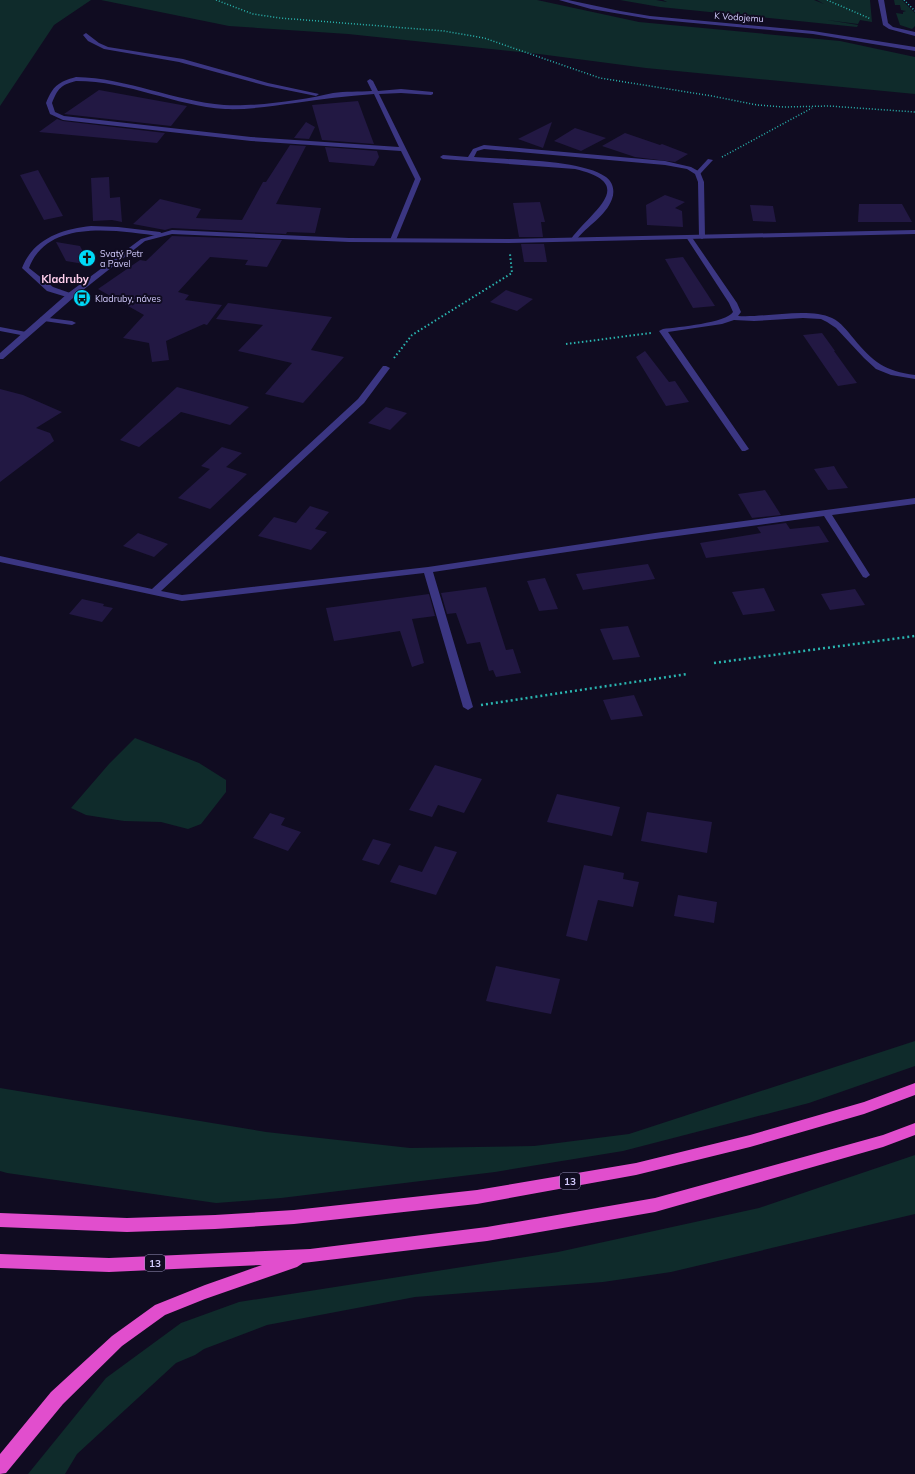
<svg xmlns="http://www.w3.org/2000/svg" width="915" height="1474" viewBox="0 0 915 1474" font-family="Mulish,sans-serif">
<rect width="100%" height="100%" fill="#100c21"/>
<g fill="#0f2b2b">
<path d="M0 0H91L54 25 0 106Z"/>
<path d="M101 0H537L639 22 840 41 915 57V94L646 68 539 54 348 34 229 26Z"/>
<path d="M620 0H656L667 2 663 0H814L824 4 817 0H870L872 22 860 20 858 24 827 20 858 25 857 27 660 7Z"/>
<path d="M894 0H902L915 13V26L912 29 900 25 896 13 903 14V12L906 11 901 10 900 5H895Z"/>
<path d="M135 738 199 763 226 780V792L201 824 188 829 161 822 124 821 86 815 71 808 109 764Z"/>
<path d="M915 1041V1066L809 1103 623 1151 495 1172 281 1198 216 1203 7 1173 0 1171V1088L266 1132 410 1148 534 1146 629 1134Z"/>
<path d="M915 1155V1214L671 1272 603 1282 415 1297 267 1325 204 1349 195 1355 176 1363 77 1454 65 1474H28L106 1378 181 1323 239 1302 558 1252 759 1208Z"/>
</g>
<g fill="#221843">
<path d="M99 90 187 106 171 126 64 114Z"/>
<path d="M358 101 374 144 322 140 312 105Z"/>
<path d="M57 119 63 121 165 133 157 143 39 132Z"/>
<path d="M306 122 315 127 309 139 294 138Z"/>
<path d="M552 122 543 148 518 139Z"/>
<path d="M575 128 606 138 581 151 554 141Z"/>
<path d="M625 133 660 145 662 144 688 154 675 162 635 157 602 146Z"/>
<path d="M290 145 306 146 276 204 321 208 315 233 287 232 286 234 172 228 165 230 133 224 160 199 201 209 196 218 242 220 263 182H266Z"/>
<path d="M325 147 377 151 379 157 374 166 329 162Z"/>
<path d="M38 170 63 216 44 220 20 175Z"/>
<path d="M109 177 110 198 120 197 122 222 112 220 93 221 91 178Z"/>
<path d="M665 195 685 202 675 208 682 211 683 227 647 225 646 205Z"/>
<path d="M540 202 545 222H541L543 237H519L513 203Z"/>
<path d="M859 204H902L912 222H858Z"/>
<path d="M750 205 773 206 776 222 753 221Z"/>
<path d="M172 236 282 240 267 267 245 265 248 260 210 257 178 292 189 295 185 300 222 305 207 325 204 324 166 341 169 360 152 362 149 343 123 338 144 315 98 289 140 260 146 261Z"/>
<path d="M56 242 80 246 90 265 66 261Z"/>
<path d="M521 244H544L547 262H524Z"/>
<path d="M683 257 706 292 715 306 693 308 665 259Z"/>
<path d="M506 290 533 299 517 311 490 302Z"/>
<path d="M228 303 332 317 311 350 344 357 303 403 265 394 292 363 238 351 263 325 216 319Z"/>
<path d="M822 333 835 351H834L857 383 838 386 803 335Z"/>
<path d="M645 351 669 382 675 381 689 402 666 406 636 357Z"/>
<path d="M177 387 249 407 230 425 181 412 139 447 120 440Z"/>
<path d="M0 389 23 395 62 412 36 428 50 433 54 441 0 482Z"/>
<path d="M386 407 407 413 390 430 368 423Z"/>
<path d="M222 447 242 453 226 467 247 474 210 509 178 498 210 469 201 466Z"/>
<path d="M834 466 838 473 848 488 828 490 814 469Z"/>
<path d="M765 490 781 515 752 518 738 494Z"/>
<path d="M310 506 329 512 315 529 327 532 311 550 258 536 274 517 296 523Z"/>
<path d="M786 523 790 529 819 526 829 542 706 558 700 543 761 533 757 527Z"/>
<path d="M138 533 168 544 154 557 123 546Z"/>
<path d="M648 564 655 579 583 590 576 574Z"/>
<path d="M545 578 558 609 539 611 527 581Z"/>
<path d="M486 587 506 650 513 649 521 673 496 677 493 670 489 671 480 642 467 644 456 613 447 614 441 593Z"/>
<path d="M764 588 775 611 743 615 732 592Z"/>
<path d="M855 589 865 605 830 610 821 594Z"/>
<path d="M429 594 435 616 412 619 424 663 412 667 400 631 334 641 326 608Z"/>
<path d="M82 599 104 604 103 606 113 608 102 622 69 614Z"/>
<path d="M628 626 640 657 613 660 600 629Z"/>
<path d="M634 695 643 716 611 720 603 700Z"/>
<path d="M435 765 482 779 464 813 438 805 432 817 409 810Z"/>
<path d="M557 794 620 807 612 836 547 822Z"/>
<path d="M647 812 712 822 707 853 641 841Z"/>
<path d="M270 813 285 818 281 825 301 832 288 851 253 838Z"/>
<path d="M373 839 391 844 379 865 362 860Z"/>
<path d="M435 846 457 852 436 895 390 882 399 865 422 872Z"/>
<path d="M584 865 624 873 623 879 639 882 633 907 598 900 587 941 566 936Z"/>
<path d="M678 895 717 902 714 923 674 916Z"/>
<path d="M496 966 560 979 551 1014 486 1001Z"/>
</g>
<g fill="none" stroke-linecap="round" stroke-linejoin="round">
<g stroke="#2ab5b0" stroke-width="1.5" stroke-dasharray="1 2" stroke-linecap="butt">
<path d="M216 0 253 14 280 18 444 31 484 38 600 78 712 96 757 105 784 107 829 106 915 112"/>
<path d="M827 0 871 19"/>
<path d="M904 0 915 11"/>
<path d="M722 157 812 108"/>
</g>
<g stroke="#2ab5b0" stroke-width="2" stroke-dasharray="1.5 2.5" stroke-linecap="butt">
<path d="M566 344 651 333"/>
<path d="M394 358 412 335 512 273 510 254"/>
</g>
<g stroke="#2ab5b0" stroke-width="2.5" stroke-dasharray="2 3" stroke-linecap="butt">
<path d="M714 663 915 636"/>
<path d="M481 705 687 674"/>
</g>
<g fill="#3b3682" fill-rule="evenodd">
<path d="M878 0H884L888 23 893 27 915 32V36L889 29 883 25Z"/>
<path d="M86 33 99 43 108 47 183 59 268 83 319 94 316 96 267 86 179 62 104 49 88 41 83 35Z"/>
<path d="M76 77C127 78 174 101 224 105 254 107 304 100 333 93 345 91 359 92 372 91L367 81 370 79 373 81 378 91 401 89 433 92V94L431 95 401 93 379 94 421 179 396 240 391 241 390 240 415 179 401 151 251 141 63 120 50 114 46 103C53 86 58 82 76 77ZM76 81C129 81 175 106 225 109 248 110 272 106 295 103 321 99 347 96 374 94L399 147 251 137 64 116 55 112 52 103C58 88 61 85 76 81Z"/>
<path d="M708 159 713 160 700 174H696V172Z"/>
<path d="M41 317 72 321 76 323 72 325 44 321 40 319Z"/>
<path d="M0 327 26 332 30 334 26 336 0 331Z"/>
</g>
<g fill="#3b3682" fill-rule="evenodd">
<path d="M559 0H568L620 11 650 16 813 31 915 47V51L813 34 650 19 591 9Z"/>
<path d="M484 145 665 161 691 167 700 172 704 182 705 237 702 239 699 237 698 182 695 174 687 169 665 165 484 149 477 151 474 157C506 160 581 159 606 177 613 182 615 191 612 199 606 216 587 226 576 240L574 241 571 239C590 212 640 184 575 169L443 159 440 157 443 155 468 157 473 149Z"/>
<path d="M91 226 118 227 160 232 163 234 160 236C119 231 48 217 29 268L53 287 73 294V298H70L47 291 22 268C33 239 62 229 91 226Z"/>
<path d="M689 235 691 236 737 303 741 312 738 316C765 318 808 307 832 318 841 322 848 332 854 339 873 362 885 371 915 375V379L891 375 876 369 864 358 836 328 827 322 821 319 803 318 754 321 734 320 722 324 668 332 749 449 745 451H742L659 331 663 329C678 327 726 323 733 312L729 303 686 237Z"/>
<path d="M383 366H386L390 368 364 403 161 591 182 595 428 567 655 533 915 498V504L832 515 870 575 866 578 863 577 824 516 655 539 433 572 473 707 468 710 463 707 424 573 182 601 0 562V556L152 589 358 399Z"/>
</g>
<path fill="#3b3682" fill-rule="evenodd" d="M172 230 349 238 509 239 915 230V234L509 243 349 242 172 234 145 241 73 298 3 359H0V353L67 294 141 239Z"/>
<g fill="#e14ecd" fill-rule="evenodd">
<path d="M915 1083V1095L864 1114 750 1147 636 1175 477 1204 294 1224 215 1229 127 1232 0 1227V1213L127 1218 215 1215 294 1210 477 1190 636 1163 750 1135 864 1102Z"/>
<path d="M915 1123V1135L883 1147 655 1212 487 1241 303 1263 297 1267 205 1299 165 1315 122 1346 63 1404 6 1473 0 1474V1454L51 1392 112 1336 155 1305 205 1285 262 1265 109 1272 0 1268V1254L109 1258 310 1249 487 1227 655 1198 883 1135Z"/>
</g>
</g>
<defs>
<g id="church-disc" transform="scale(0.9)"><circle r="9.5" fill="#00d9f8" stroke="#100c21"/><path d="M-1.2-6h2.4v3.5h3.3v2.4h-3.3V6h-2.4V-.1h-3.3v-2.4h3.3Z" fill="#111"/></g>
<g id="bus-disc" transform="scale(0.9)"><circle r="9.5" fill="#00d9f8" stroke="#100c21"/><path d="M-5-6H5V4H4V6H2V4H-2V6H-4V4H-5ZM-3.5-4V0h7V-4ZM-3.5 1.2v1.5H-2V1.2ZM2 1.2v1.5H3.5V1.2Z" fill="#111"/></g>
</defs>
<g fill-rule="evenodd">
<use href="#church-disc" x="87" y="258"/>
<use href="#bus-disc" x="82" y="298"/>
</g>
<g text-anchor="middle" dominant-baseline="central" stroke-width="4" stroke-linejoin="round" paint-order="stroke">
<g font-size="9" fill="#d4cdff" stroke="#100c21">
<text transform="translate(739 17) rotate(4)">K Vodojemu</text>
</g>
<g font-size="9" fill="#d4cdff" stroke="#100c21" text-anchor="start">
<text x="100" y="253">Svatý Petr<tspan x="100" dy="10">a Pavel</tspan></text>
<text x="95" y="298">Kladruby, náves</text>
</g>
<g fill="#100c21" stroke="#9993bc" stroke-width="1">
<rect x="560" y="1173" width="20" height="16" rx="3"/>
<rect x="145" y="1255" width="20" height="16" rx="3"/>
</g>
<g font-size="10" font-weight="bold" fill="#d4cdff">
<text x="570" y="1181">13</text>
<text x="155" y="1263">13</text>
</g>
<g font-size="11" font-weight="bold" fill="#ffcfec" stroke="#100c21">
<text x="65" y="279">Kladruby</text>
</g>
</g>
</svg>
